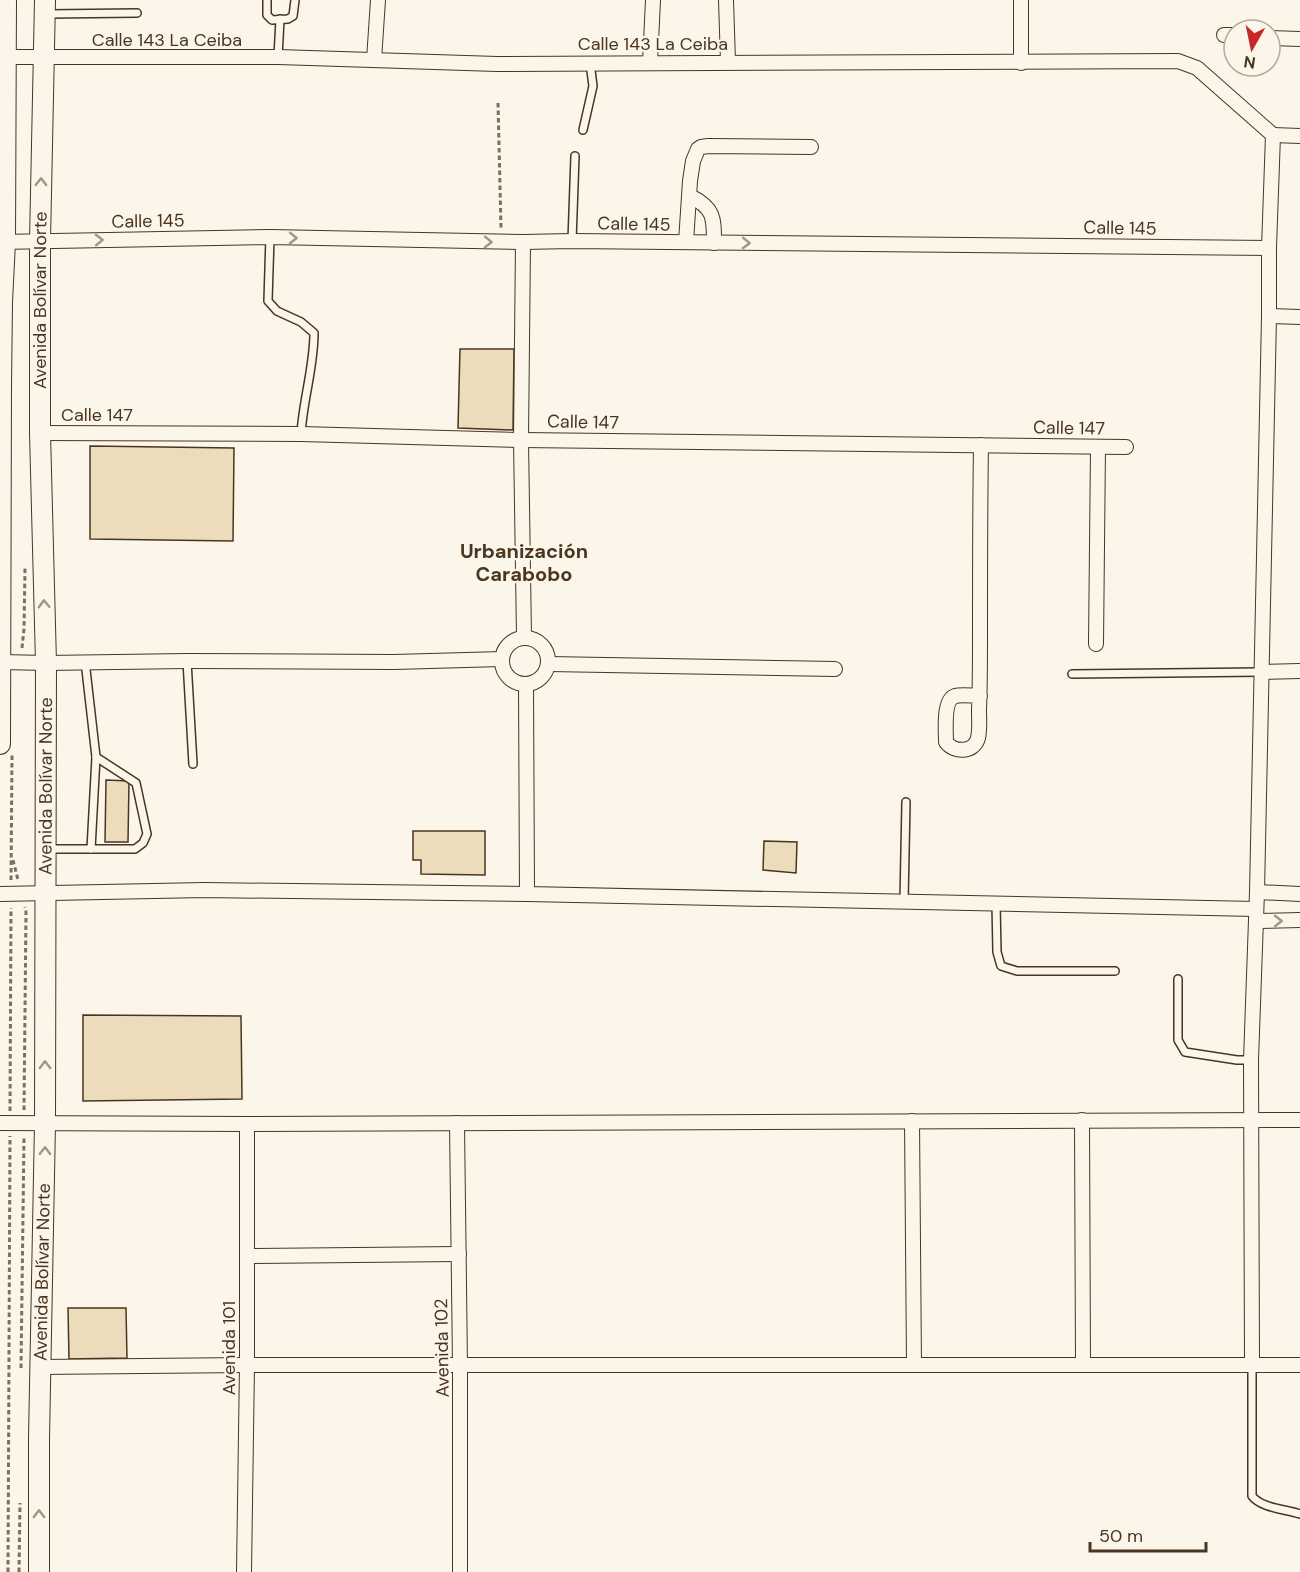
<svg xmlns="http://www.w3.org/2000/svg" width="1300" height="1572" viewBox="0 0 1300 1572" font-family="'DM Sans',sans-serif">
<rect width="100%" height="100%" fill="#fbf6e9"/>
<g fill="#ecdcbc" stroke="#4a3520" stroke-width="1.5">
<path d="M460 349H514L513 430 458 428Z"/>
<path d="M90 446 234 448 233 541 90 539Z"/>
<path d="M106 780 129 781 128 842H105Z"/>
<path d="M413 831H485V875L421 874V860H413Z"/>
<path d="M764 841 797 842 796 873 763 870Z"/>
<path d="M83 1015 241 1016 242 1099 83 1101Z"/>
<path d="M68 1308H126L127 1358 69 1359Z"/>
</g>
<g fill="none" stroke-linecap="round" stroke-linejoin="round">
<g stroke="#4a3520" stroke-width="10">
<g id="lane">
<path d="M267 0V15L272 20 288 19 293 16 295 0"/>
<path d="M47 14 137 13"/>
<path d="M278 57 280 19"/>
<path d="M583 130 593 86 590 63"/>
<path d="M270 237 268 301 277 311 301 322 314 333C314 367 303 400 301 434"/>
<path d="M572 241 575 156"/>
<path d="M85 661 96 757 91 849"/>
<path d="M187 661 193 764"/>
<path d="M1072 674 1261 672"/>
<path d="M47 849H135L143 843 147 834 136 783 96 757"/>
<path d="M904 901 906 802"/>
<path d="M996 903 997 952 1001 966 1017 971H1115"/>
<path d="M1178 979V1040L1185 1052 1237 1060H1251"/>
<path d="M1252 1365V1496C1261 1508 1285 1509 1300 1514"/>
</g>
</g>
<g stroke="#4a3520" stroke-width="16">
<g id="street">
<path d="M726 0 728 62"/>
<path d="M1224 35H1234"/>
<path d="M1270 38 1300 39"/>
<path d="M6 57H278L497 64 1178 61 1197 68 1273 135"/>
<path d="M374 60 378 0"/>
<path d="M650 63 653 0"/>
<path d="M1021 63V0"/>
<path d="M1273 135 1300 136"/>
<path d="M690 196C714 208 714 217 714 243"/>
<path d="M0 242 270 237 523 242 572 241 1269 248"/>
<path d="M523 242 521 440 524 637"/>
<path d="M686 242 690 181 693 161 698 149 701 147 708 146 811 147"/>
<path d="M1269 316 1300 317"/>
<path d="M40 433 301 434 521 440 1126 447"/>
<circle cx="525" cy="661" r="23"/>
<path d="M1096 644 1098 447"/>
<path d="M1 662 46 663 187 661 394 662 502 659"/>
<path d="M548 664 835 669"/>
<path d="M1261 672 1300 671"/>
<path d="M526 684 527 894 1256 909"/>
<path d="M980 696C972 696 962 694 955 696 943 700 946 731 946 742 954 753 974 753 978 738 980 729 979 719 979 710 980 686 980 662 980 637 980 573 980 509 981 445"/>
<path d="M1257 892 1300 894"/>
<path d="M0 894 205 890 527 894"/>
<path d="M1256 921 1300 920"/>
<path d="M1082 1120 1083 1365"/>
<path d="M912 1121 914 1365"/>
<path d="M0 1123 247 1124 1300 1120"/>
<path d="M457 1123 460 1366V1572"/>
<path d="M247 1256 459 1254"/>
<path d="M1252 1365 1251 1060 1257 892 1269 316V248L1273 135"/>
<path d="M40 1367 247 1365H1300"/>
<path d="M244 1572 247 1365V1124"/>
</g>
</g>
<g stroke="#4a3520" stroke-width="22">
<g id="secondary">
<path d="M0 744 1 386 2 302 5 242 6 0"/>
<path id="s1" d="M39 1572V1439L45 1123 46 663 40 433V241L45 0"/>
</g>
</g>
<g stroke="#7f6f5c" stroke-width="3" stroke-dasharray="4.5 3" stroke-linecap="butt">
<path d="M498 103 501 228"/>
<path d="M22 648 24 629 25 568"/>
<path d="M13 860 18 880"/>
<path d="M11 880 12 755"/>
<path d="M24 1110 26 912 25 907"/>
<path d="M10 1111 11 908"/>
<path d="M21 1368 24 1137"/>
<path d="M8 1572 10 1136"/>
<path d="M19 1572 20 1503"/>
</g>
<use href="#lane" stroke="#fbf6e9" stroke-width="7"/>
<use href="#street" stroke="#fbf6e9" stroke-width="14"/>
<use href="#secondary" stroke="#fbf6e9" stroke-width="20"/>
</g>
<defs><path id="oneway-chevron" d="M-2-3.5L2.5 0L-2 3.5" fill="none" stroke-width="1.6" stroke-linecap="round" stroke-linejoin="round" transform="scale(1.5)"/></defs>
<g stroke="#a29684">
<use href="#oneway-chevron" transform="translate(41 182) rotate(-89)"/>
<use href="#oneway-chevron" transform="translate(293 238) rotate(1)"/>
<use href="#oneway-chevron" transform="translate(99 240) rotate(-1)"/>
<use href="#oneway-chevron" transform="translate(488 242) rotate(1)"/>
<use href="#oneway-chevron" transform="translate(746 243) rotate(1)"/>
<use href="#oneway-chevron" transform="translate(44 604) rotate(-92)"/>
<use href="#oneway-chevron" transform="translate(1278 921)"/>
<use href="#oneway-chevron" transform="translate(45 1065) rotate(-90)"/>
<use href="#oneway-chevron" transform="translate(45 1151) rotate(-89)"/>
<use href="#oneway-chevron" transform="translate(39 1514) rotate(-90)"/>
</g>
<g text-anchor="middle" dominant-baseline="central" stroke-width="4.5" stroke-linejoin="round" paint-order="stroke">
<g font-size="18" fill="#4a3520" stroke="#fbf6e9">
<text x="167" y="40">Calle 143 La Ceiba</text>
<text x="653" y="44">Calle 143 La Ceiba</text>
<text transform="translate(148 221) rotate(-1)">Calle 145</text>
<text transform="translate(634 224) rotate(1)">Calle 145</text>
<text transform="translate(1120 228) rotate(1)">Calle 145</text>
<text stroke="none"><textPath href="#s1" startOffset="1272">Avenida Bolívar Norte</textPath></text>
<text x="97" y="415">Calle 147</text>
<text transform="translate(583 422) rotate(1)">Calle 147</text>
<text transform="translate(1069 428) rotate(1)">Calle 147</text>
<text stroke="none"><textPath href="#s1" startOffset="786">Avenida Bolívar Norte</textPath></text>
<text stroke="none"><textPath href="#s1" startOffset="300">Avenida Bolívar Norte</textPath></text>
<text transform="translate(229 1348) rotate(-90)">Avenida 101</text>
<text transform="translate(442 1348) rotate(-91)">Avenida 102</text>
</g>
<g font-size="20" font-weight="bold" fill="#4a3520" stroke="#fbf6e9">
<text x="524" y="551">Urbanización<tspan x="524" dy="23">Carabobo</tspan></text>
</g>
</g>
<g transform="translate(1252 48) rotate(189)"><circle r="28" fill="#fbf6e9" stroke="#b4a999" stroke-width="1.5"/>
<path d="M0-4.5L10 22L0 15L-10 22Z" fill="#c62828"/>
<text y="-9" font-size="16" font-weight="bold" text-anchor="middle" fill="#4a3520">N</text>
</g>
<path d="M1090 1542v9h116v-9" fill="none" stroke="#4a3520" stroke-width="3"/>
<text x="1099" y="1542" font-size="18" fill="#4a3520" stroke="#fbf6e9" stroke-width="4.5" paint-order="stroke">50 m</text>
</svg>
